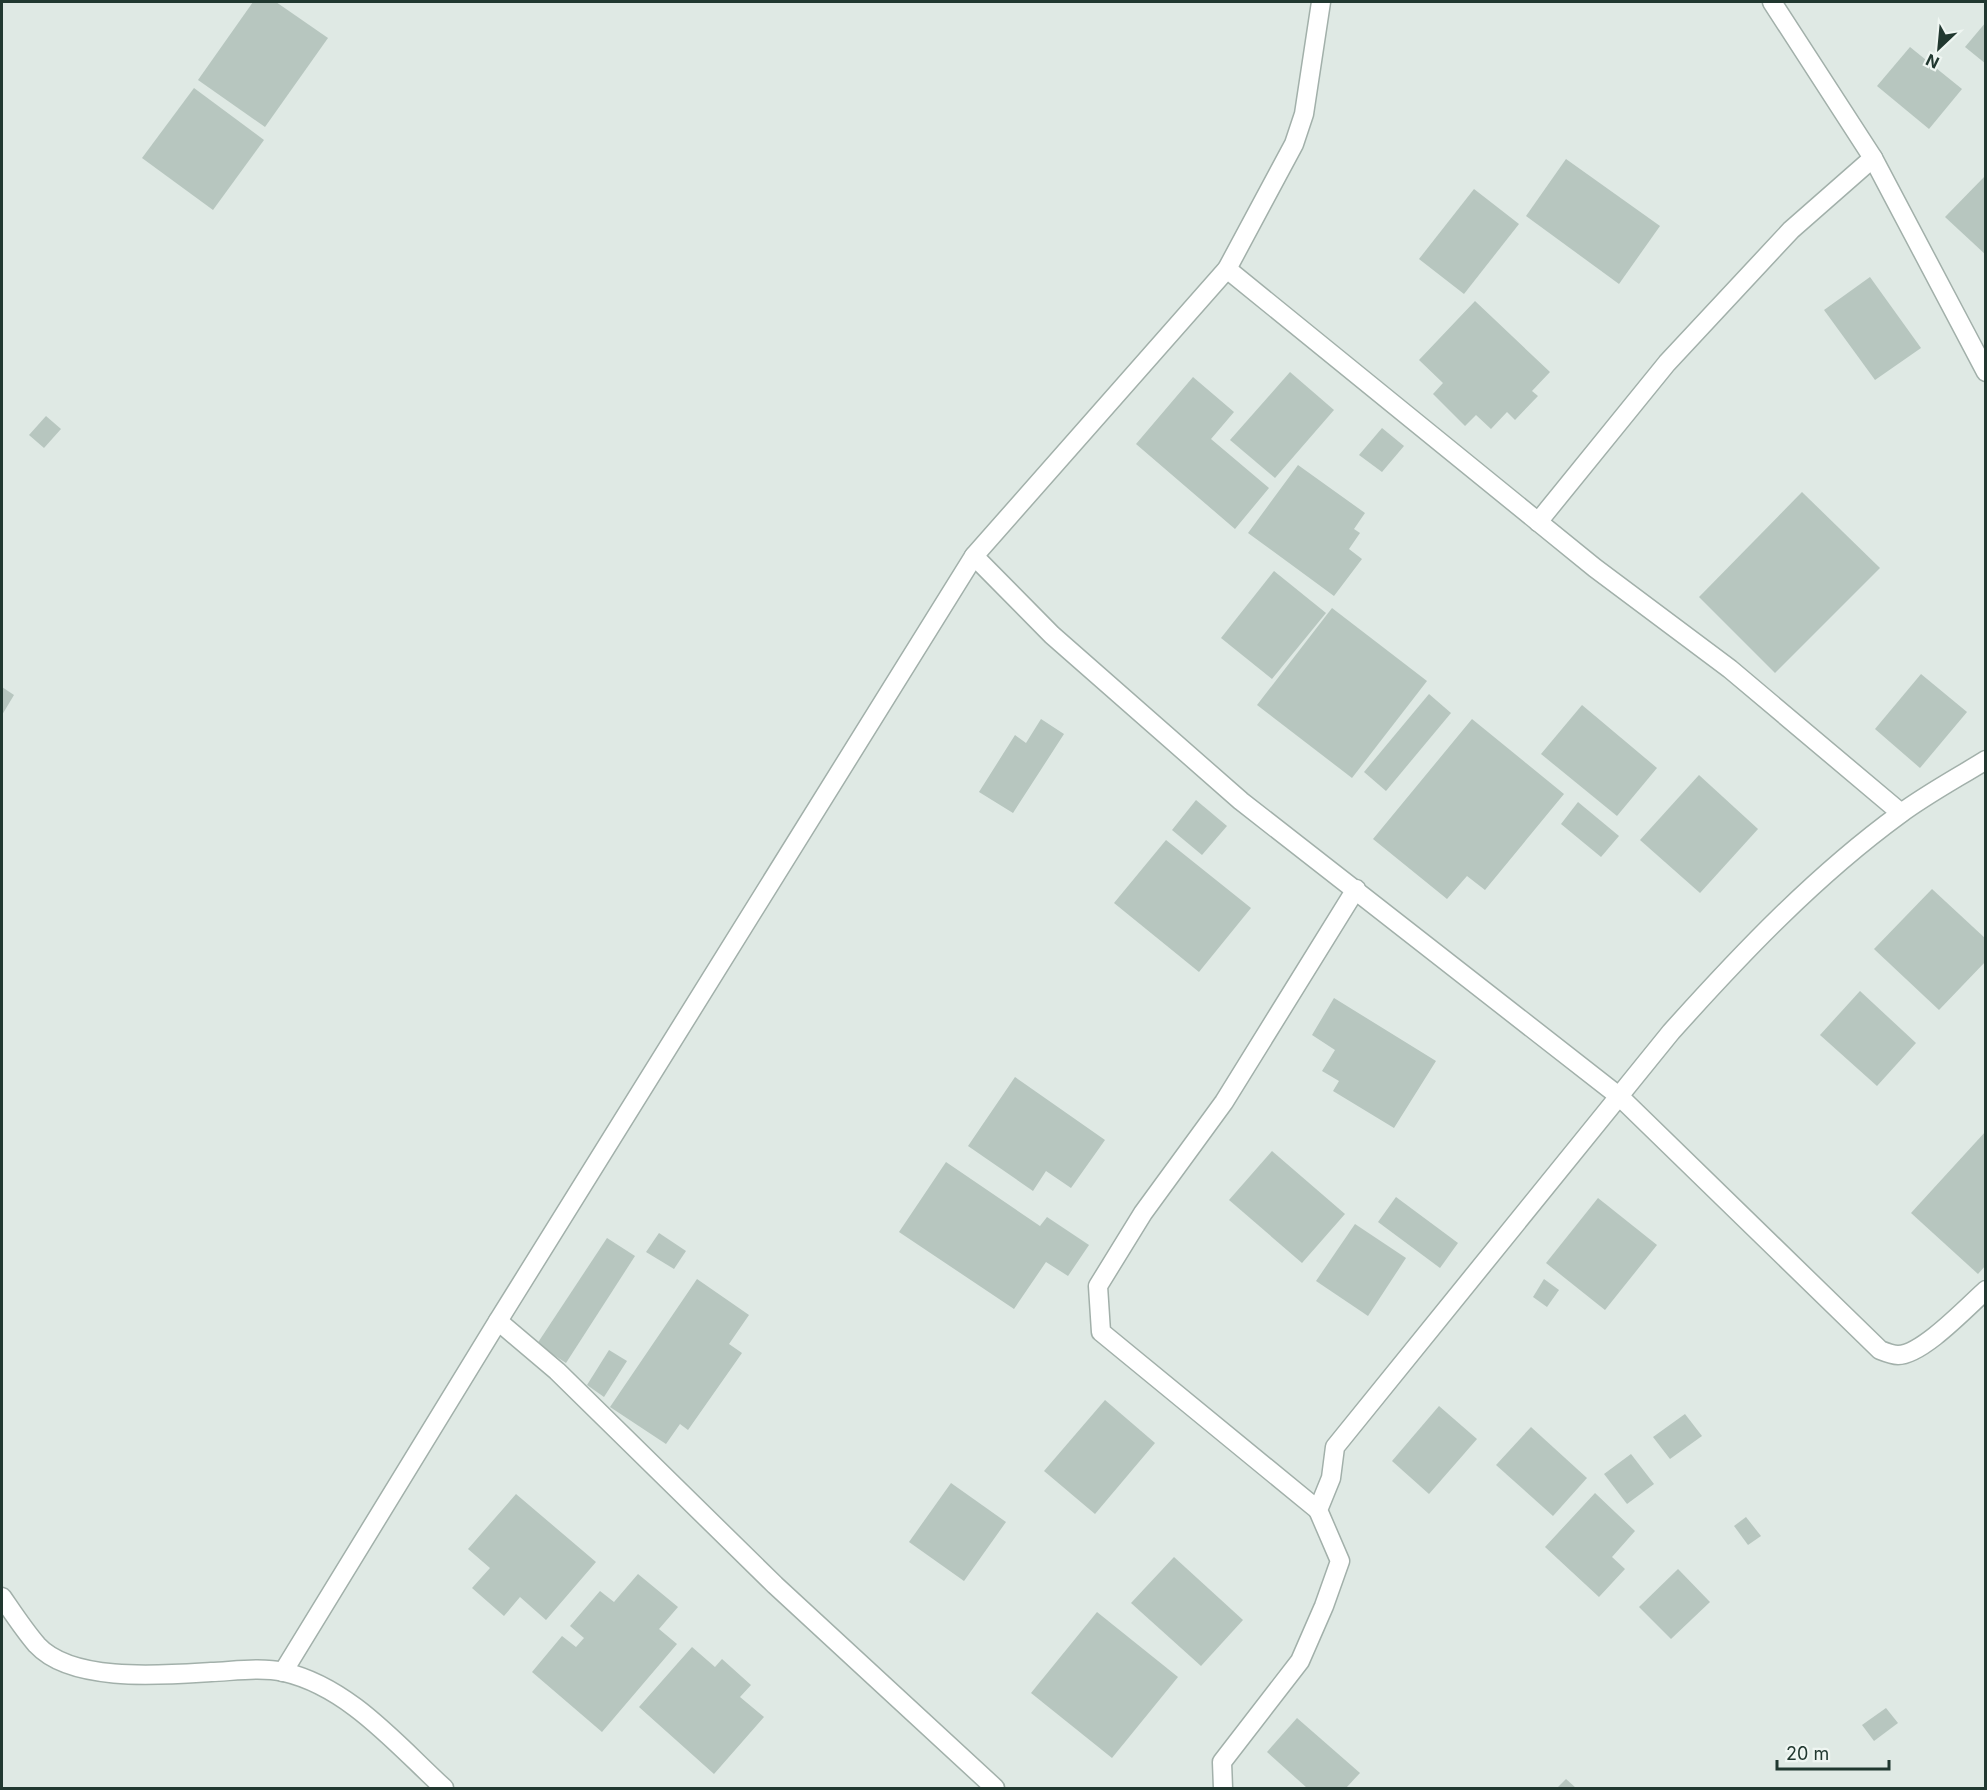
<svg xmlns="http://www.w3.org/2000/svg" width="1987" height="1790" viewBox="0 0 1987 1790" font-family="Inter,sans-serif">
<rect width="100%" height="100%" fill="#dfe9e4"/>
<g fill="#b7c6bf">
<path d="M253 2H276L328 38 265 127 198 80Z"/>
<path d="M1986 22V64L1965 47Z"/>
<path d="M1910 47 1962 89 1929 129 1877 86Z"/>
<path d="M194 88 264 140 213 210 142 158Z"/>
<path d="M1566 159 1660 226 1619 284 1526 216Z"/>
<path d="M1986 175V255L1945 217Z"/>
<path d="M1474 189 1519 224 1464 294 1419 259Z"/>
<path d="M1870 277 1921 348 1875 380 1824 310Z"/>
<path d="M1475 301 1550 372 1532 391 1538 396 1515 420 1507 412 1491 429 1476 415 1465 426 1433 394 1443 383 1419 360Z"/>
<path d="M1290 372 1334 410 1275 478 1230 440Z"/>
<path d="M1193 377 1234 412 1211 439 1269 488 1235 529 1136 444Z"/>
<path d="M46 416 61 429 44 448 29 435Z"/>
<path d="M1382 428 1404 446 1382 472 1359 455Z"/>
<path d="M1298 465 1365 513 1354 529 1360 533 1349 549 1362 559 1334 596 1248 533Z"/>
<path d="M1802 492 1880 568 1775 673 1699 597Z"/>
<path d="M1274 571 1326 613 1272 679 1221 638Z"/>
<path d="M1332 608 1427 681 1352 778 1257 705Z"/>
<path d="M1921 674 1967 712 1920 768 1875 729Z"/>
<path d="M2 687 14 695 2 715Z"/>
<path d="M1429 694 1451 713 1386 791 1364 772Z"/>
<path d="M1582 705 1657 768 1617 816 1541 754Z"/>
<path d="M1041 719 1064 734 1013 813 979 792 1015 735 1026 743Z"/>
<path d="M1472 719 1564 794 1485 890 1467 876 1447 899 1373 839Z"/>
<path d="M1699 775 1758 829 1700 893 1640 840Z"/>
<path d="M1196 800 1227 826 1202 855 1172 830Z"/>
<path d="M1578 802 1619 836 1601 857 1561 824Z"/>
<path d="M1166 840 1251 908 1199 972 1114 903Z"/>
<path d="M1932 889 1986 939V961L1939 1010 1874 949Z"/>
<path d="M1860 991 1916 1043 1877 1086 1820 1035Z"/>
<path d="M1334 998 1436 1061 1394 1128 1333 1091 1339 1081 1322 1071 1335 1050 1312 1035Z"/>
<path d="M1015 1077 1105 1140 1071 1188 1046 1171 1033 1191 968 1146Z"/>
<path d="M1986 1131V1265L1978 1274 1911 1213Z"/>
<path d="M1272 1151 1345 1214 1302 1263 1229 1200Z"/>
<path d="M946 1162 1040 1226 1047 1217 1089 1245 1068 1276 1046 1262 1014 1309 899 1232Z"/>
<path d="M1396 1197 1458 1243 1440 1268 1378 1222Z"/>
<path d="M1598 1198 1657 1245 1605 1310 1546 1263Z"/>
<path d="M1355 1224 1406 1258 1368 1316 1316 1281Z"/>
<path d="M659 1233 686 1251 674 1269 646 1252Z"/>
<path d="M607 1238 635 1256 566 1363 537 1344Z"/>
<path d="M697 1279 749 1315 729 1344 742 1353 688 1430 680 1424 666 1444 610 1407Z"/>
<path d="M1544 1279 1559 1290 1547 1307 1533 1297Z"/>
<path d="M609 1350 627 1361 604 1397 587 1385Z"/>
<path d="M1105 1400 1155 1443 1095 1514 1044 1471Z"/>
<path d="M1439 1406 1477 1439 1429 1494 1392 1461Z"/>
<path d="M1685 1414 1702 1436 1670 1459 1653 1437Z"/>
<path d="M1531 1427 1587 1478 1553 1516 1496 1465Z"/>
<path d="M1631 1454 1654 1484 1627 1504 1604 1474Z"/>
<path d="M951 1483 1006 1522 964 1581 909 1542Z"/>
<path d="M1595 1493 1635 1531 1612 1557 1625 1569 1599 1597 1545 1547Z"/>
<path d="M516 1494 596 1562 546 1620 520 1597 504 1616 472 1588 490 1568 468 1549Z"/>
<path d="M1746 1517 1761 1536 1748 1545 1734 1526Z"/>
<path d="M1174 1557 1243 1620 1201 1666 1131 1603Z"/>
<path d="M1678 1569 1710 1602 1671 1639 1639 1607Z"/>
<path d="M638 1574 678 1607 659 1629 677 1644 602 1732 532 1672 562 1636 576 1647 584 1638 570 1626 600 1591 614 1602Z"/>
<path d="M1097 1612 1178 1677 1112 1758 1031 1693Z"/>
<path d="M692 1647 715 1667 722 1659 751 1685 740 1697 764 1717 714 1774 639 1707Z"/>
<path d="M1886 1708 1898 1723 1874 1741 1862 1725Z"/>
<path d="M1297 1718 1360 1773 1346 1788H1307L1267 1752Z"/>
<path d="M1566 1779 1576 1788H1557Z"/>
</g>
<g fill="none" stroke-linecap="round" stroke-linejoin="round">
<g stroke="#a2b0aa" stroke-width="21">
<g id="street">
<path d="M1321 2 1304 114 1294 144 1227 269 974 556 1052 635 1241 801 1620 1097 1880 1350C1885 1352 1893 1355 1898 1355 1922 1355 1967 1307 1986 1290"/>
<path d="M1772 2 1873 158 1986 372"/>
<path d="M1227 269 1595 568 1730 669 1901 813"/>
<path d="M1538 522 1667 363 1791 230 1873 158"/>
<path d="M498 1321 557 1371 775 1585 995 1788"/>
<path d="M1318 1510 1101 1332 1098 1286 1143 1213 1224 1102 1356 889"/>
<path d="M2 1597C13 1613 24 1630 37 1645 72 1683 163 1675 211 1672 235 1671 261 1667 284 1672 349 1687 397 1745 444 1788"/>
<path d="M283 1672 498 1321 974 556"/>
<path d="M1223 1788 1222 1762 1300 1661 1324 1606 1340 1561 1318 1510 1331 1478 1335 1447 1671 1032C1741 954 1815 876 1900 814 1927 794 1957 778 1986 760"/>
</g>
</g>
<use href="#street" stroke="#fff" stroke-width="18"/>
</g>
<rect width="1987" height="1790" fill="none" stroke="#213830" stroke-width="6"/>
<g transform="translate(1939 48) rotate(206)" stroke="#eff6f2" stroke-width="4.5" paint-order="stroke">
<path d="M0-4.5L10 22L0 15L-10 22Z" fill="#213830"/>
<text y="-9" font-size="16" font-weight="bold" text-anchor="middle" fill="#213830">N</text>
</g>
<path d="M1777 1760v9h112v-9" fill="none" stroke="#213830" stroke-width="3"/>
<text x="1786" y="1760" font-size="18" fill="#213830" stroke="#eff6f2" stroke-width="4.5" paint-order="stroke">20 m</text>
</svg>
